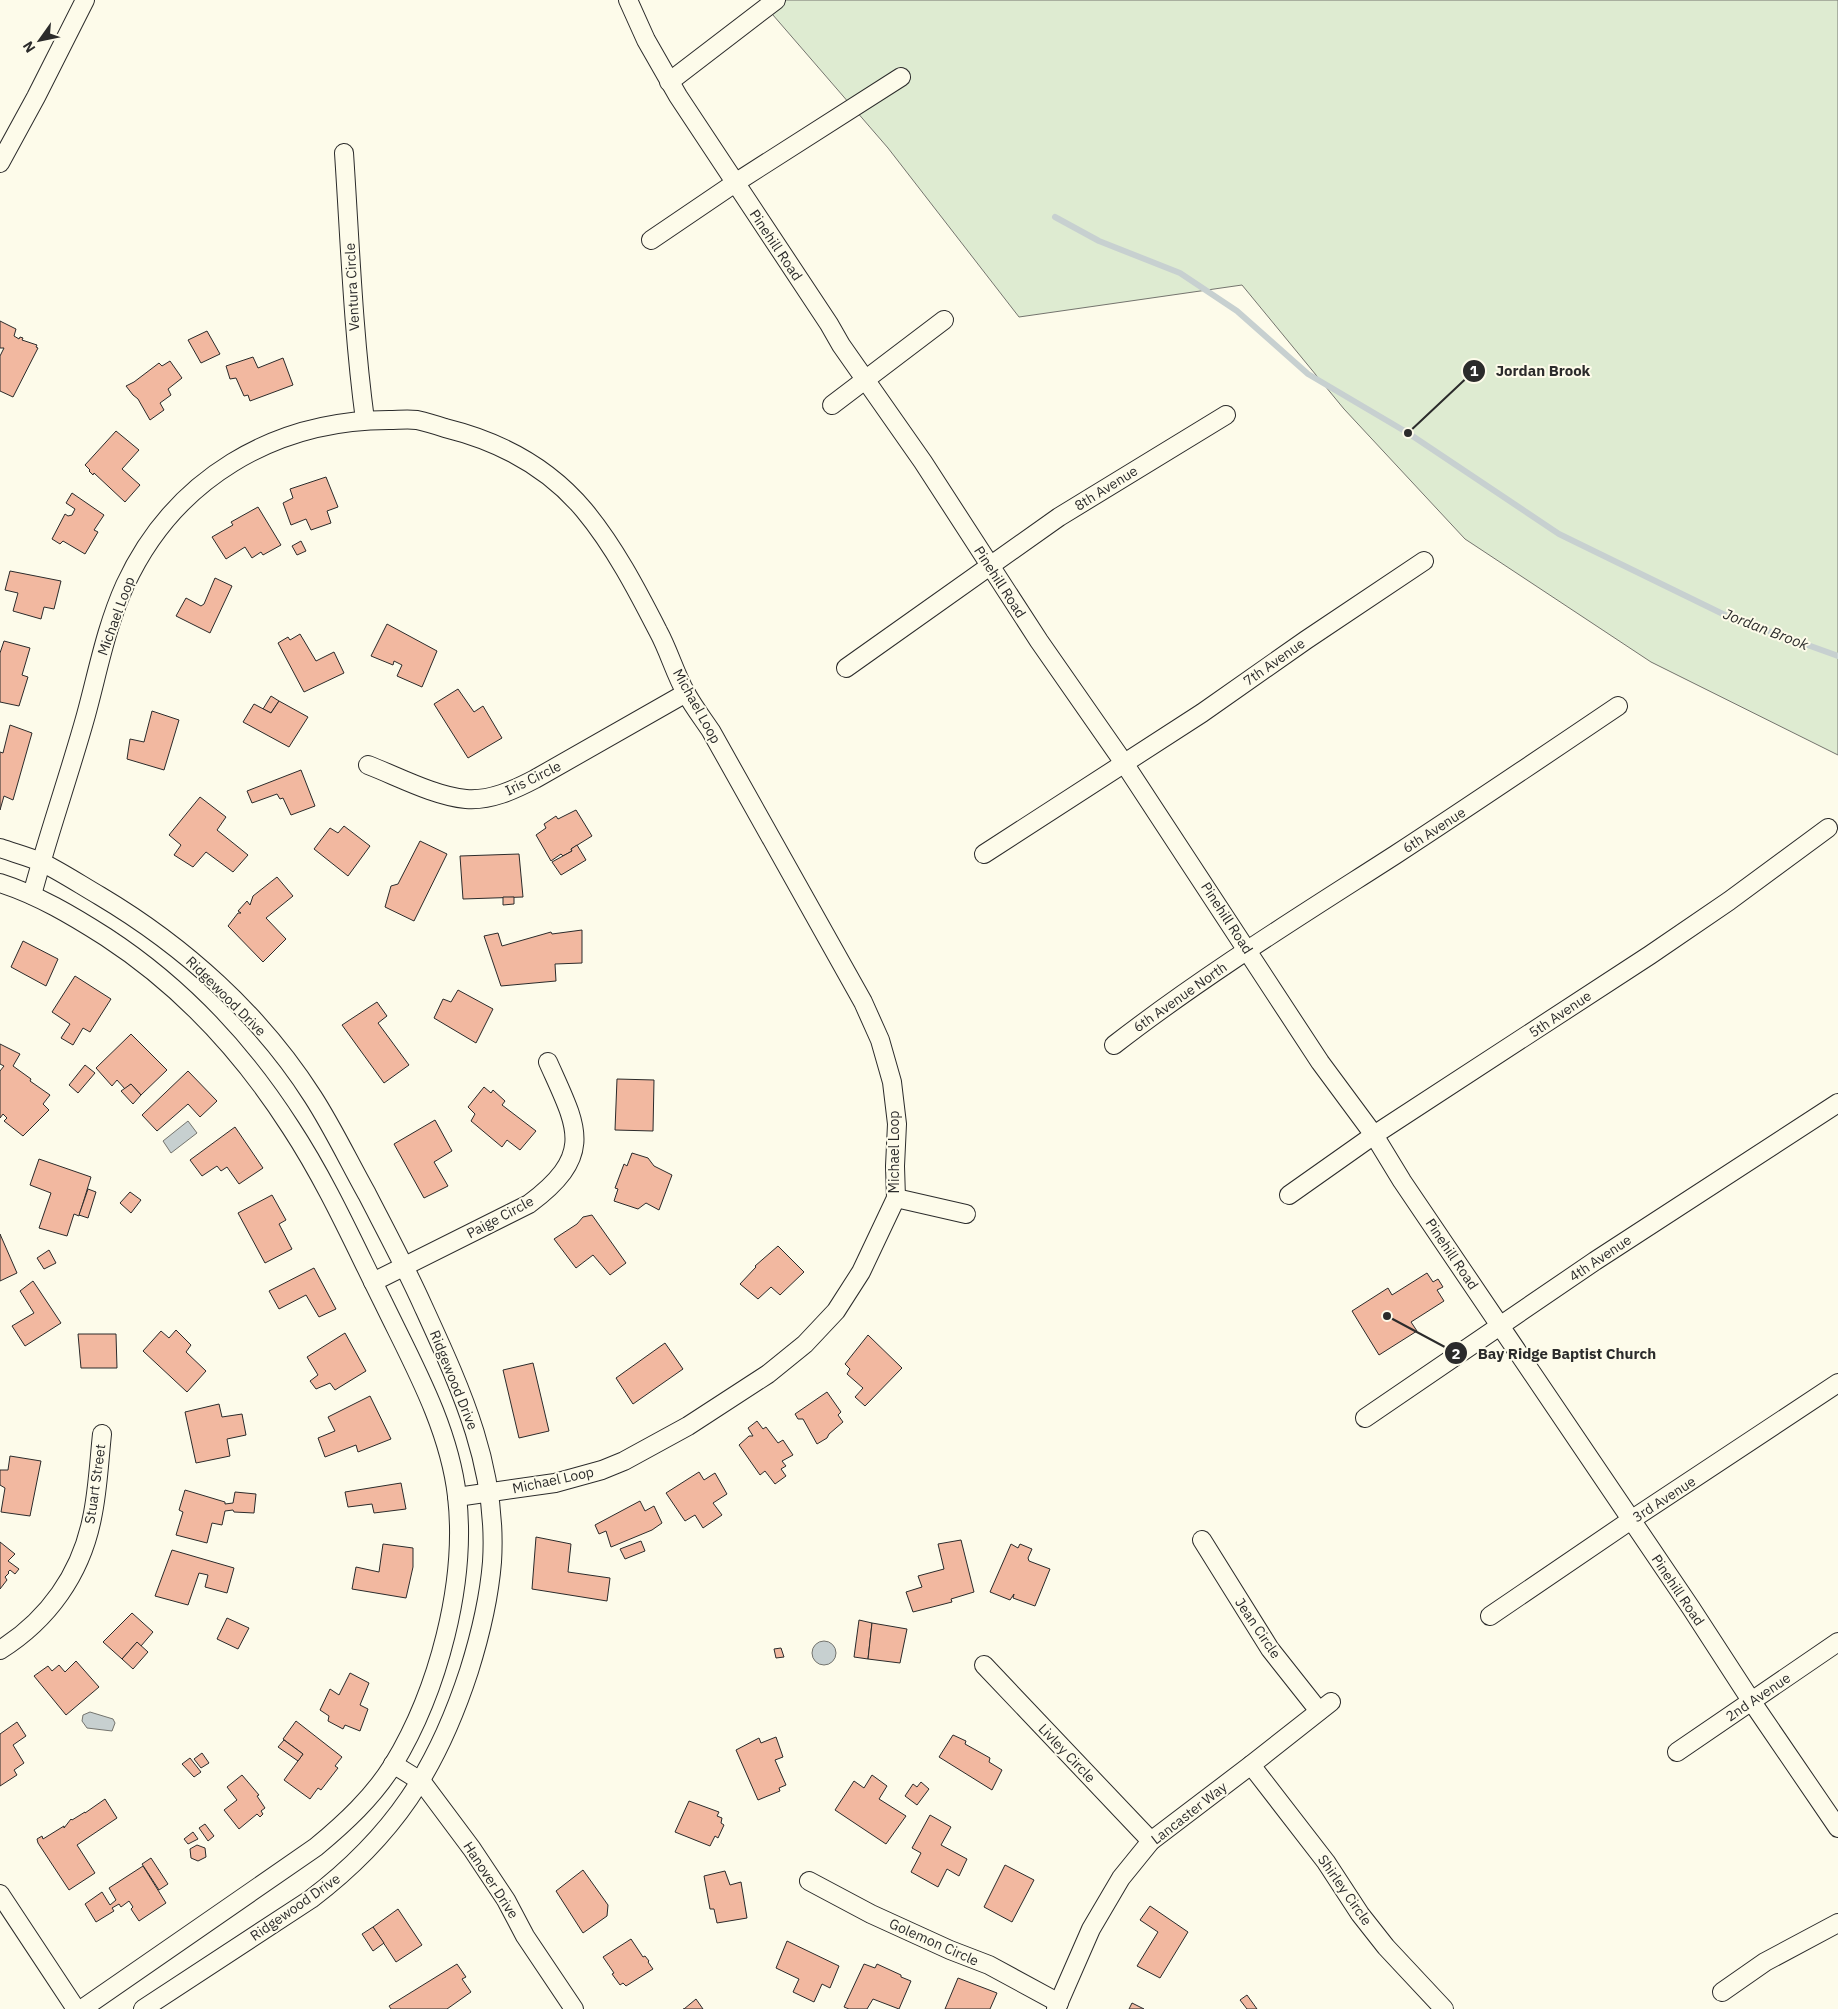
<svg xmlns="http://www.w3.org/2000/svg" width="1838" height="2009" viewBox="0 0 1838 2009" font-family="'IBM Plex Sans',sans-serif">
<rect width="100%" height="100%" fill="#fdfbea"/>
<path fill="#deebd1" stroke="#74746e" d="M760 0H1838V755L1651 662 1465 539 1344 409 1242 285 1019 317 888 148Z"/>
<g fill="#c7d0d0" stroke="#74746e">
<path d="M188 1121 197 1133 171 1153 163 1141Z"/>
<circle cx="824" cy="1653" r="12"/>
<path d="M90 1712 113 1719 115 1723 112 1731 87 1728 82 1721 83 1715Z"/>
</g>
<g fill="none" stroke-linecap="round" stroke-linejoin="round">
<path stroke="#c7d0d0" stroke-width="6" d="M1055 217 1099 241 1180 273 1237 311 1308 374 1408 433 1559 534 1727 616 1838 656"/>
</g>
<g fill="#f2b8a0" stroke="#2b2b2b">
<path d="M0 321 16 329 14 336 19 339 20 337 23 338 22 340 37 345 36 347 38 348 13 397 0 391V356L4 348H0Z"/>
<path d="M207 331 220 354 201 363 188 340Z"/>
<path d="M253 357 258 368 283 358 293 385 250 401 248 395 244 396 236 378 230 379 226 366Z"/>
<path d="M170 361 182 378 168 389 171 395 160 403 164 410 150 420 138 399 133 395 126 386 134 382 159 363 162 366Z"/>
<path d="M116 431 139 450 122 469 140 485 125 502 94 473 93 475 89 471 90 470 85 465Z"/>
<path d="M326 477 338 507 327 511 331 523 311 530 306 519 291 525 283 503 293 498 290 489Z"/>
<path d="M72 493 104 515 94 530 98 532 85 554 63 541 60 544 52 539 65 514 68 516 72 515 75 509 66 503Z"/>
<path d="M258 507 281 545 263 555 261 552 252 558 245 547 226 559 212 537 233 525 231 522Z"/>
<path d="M301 541 306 551 297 555 292 546Z"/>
<path d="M10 571 61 581 54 609 44 607 41 619 13 611 18 593 5 590Z"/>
<path d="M215 578 232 586 210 633 176 616 186 598 201 606 204 604Z"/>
<path d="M387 624 437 651 422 687 397 676 402 665 394 661 393 665 371 656Z"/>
<path d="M300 634 316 661 334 652 344 673 304 692 278 643 288 637 290 640Z"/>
<path d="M4 641 30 648 22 675 28 677 19 706 0 702V653Z"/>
<path d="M458 689 474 712 483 706 502 738 468 758 434 704Z"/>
<path d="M271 696 279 701 271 713 263 709Z"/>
<path d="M279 701 308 717 289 747 243 722 254 704 271 713Z"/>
<path d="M152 711 179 720 164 770 127 759 130 739 144 742Z"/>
<path d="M10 725 32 733 13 800 4 796 0 810V752L3 753Z"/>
<path d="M301 770 315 806 291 815 283 798 280 799 277 794 252 803 247 791Z"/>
<path d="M200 797 226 817 217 830 248 855 233 872 206 852 193 867 174 855 181 845 169 835Z"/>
<path d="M576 810 592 836 571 849 572 851 563 856 561 854 551 861 536 835 546 828 544 824 556 816 558 819Z"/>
<path d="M344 826 370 846 348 876 314 849 330 828 338 833Z"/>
<path d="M420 841 447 854 414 921 385 907 391 886 398 884Z"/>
<path d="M577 845 586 860 561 875 552 862 572 851 571 849Z"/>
<path d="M519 854 523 897 463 899 460 856Z"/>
<path d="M277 877 293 896 266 918 286 939 263 962 228 926 238 913H241L238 911 247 901 250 905 253 896Z"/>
<path d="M503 897H514V904L503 905Z"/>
<path d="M582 930V963L555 964 556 981 501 986 484 936 498 933 502 946 551 932 552 934Z"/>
<path d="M23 941 58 959 46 986 11 967Z"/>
<path d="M75 976 111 999 90 1032 83 1028 73 1045 61 1038 70 1024 52 1012Z"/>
<path d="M458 990 493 1009 476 1043 434 1018 443 999 451 1002Z"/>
<path d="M377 1002 387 1016 378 1023 409 1065 384 1083 342 1025Z"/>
<path d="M131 1034 167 1070 141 1095 131 1084 125 1089 117 1080 112 1086 96 1068Z"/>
<path d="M0 1044 20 1054 13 1066 31 1079 30 1081 50 1095 43 1104 49 1110 23 1136 4 1121 7 1118 3 1114 0 1118V1071L4 1066 0 1064Z"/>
<path d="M85 1065 95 1073 78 1093 69 1085Z"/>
<path d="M188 1071 217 1101 200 1117 188 1104 157 1131 142 1115Z"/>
<path d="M617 1079 654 1080 653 1131 615 1130Z"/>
<path d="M131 1084 141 1095 133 1104 121 1091Z"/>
<path d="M484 1087 491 1093 493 1090 505 1101 502 1105 536 1131 520 1150 507 1140 502 1147 471 1121 475 1114 468 1107Z"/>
<path d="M435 1120 452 1151 434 1162 448 1186 424 1198 394 1144Z"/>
<path d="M235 1127 263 1168 239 1184 227 1167 221 1171 217 1166 202 1176 190 1160Z"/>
<path d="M632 1153 648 1158 654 1166 672 1175 659 1210 646 1203 638 1209 614 1201 618 1189 615 1188 624 1164 627 1166Z"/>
<path d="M39 1159 91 1177 79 1216 74 1214 67 1236 39 1228 51 1193 30 1185Z"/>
<path d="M88 1189 96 1192 88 1218 79 1215Z"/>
<path d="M130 1192 141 1200 131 1213 120 1203Z"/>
<path d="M272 1195 286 1220 279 1224 292 1249 265 1263 238 1213Z"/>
<path d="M592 1215 626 1263 610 1275 593 1255 576 1268 554 1239 577 1224 583 1217Z"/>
<path d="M0 1234 17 1273 0 1281Z"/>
<path d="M778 1246 804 1272 780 1295 771 1287 758 1299 740 1284 756 1267 755 1266Z"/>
<path d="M49 1250 56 1263 44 1269 37 1258Z"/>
<path d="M314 1268 336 1309 319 1317 306 1295 279 1309 269 1291Z"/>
<path d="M1427 1273 1433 1282 1438 1279 1443 1287 1437 1290 1444 1301 1411 1322 1417 1331 1379 1355 1352 1311 1388 1288 1392 1295Z"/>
<path d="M33 1281 61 1323 25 1346 12 1326 34 1313 20 1291Z"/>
<path d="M176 1330 191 1345 186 1352 206 1371 187 1392 143 1351 161 1331 169 1338Z"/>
<path d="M345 1333 366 1371 335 1390 330 1383 316 1389 310 1381 318 1375 307 1357Z"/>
<path d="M78 1334H116L117 1368H81Z"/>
<path d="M868 1335 902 1368 865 1406 855 1397 863 1388 847 1374 850 1369 845 1364Z"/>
<path d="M665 1343 683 1369 633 1404 616 1378Z"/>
<path d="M533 1363 549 1431 519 1438 503 1370Z"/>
<path d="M827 1392 841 1412 838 1415 843 1422 829 1434 827 1438 817 1444 803 1419H798L795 1414Z"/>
<path d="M370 1396 391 1439 358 1452 356 1445 325 1457 318 1438 335 1431 328 1417Z"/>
<path d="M219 1404 222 1417 242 1414 246 1435 227 1439 230 1456 196 1463 185 1412Z"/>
<path d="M757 1421 763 1429 766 1427 778 1443 783 1440 793 1455 782 1461 786 1466 781 1469 786 1476 775 1484 765 1471 760 1475 739 1445 749 1436H753L748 1428Z"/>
<path d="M10 1456 41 1461 30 1516 1 1512 5 1488 0 1485V1470H8Z"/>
<path d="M699 1472 704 1480 715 1473 727 1494 713 1503 722 1515 703 1528 695 1515 685 1521 666 1493Z"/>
<path d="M401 1483 406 1509 374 1513 372 1504 348 1507 345 1492Z"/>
<path d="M185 1490 225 1502V1504L233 1503 235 1492 256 1494 254 1513 234 1512 233 1510 225 1511 222 1525 212 1523 207 1543 176 1535 183 1512 179 1510Z"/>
<path d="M640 1501 645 1511 654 1506 662 1523 652 1530 611 1547 606 1531 599 1534 595 1525Z"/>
<path d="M536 1537 571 1544 568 1572 610 1578 607 1601 532 1589Z"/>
<path d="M961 1540 974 1592 951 1599 952 1602 913 1612 906 1592 922 1587 918 1576 944 1569 938 1544Z"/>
<path d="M641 1541 645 1551 625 1559 620 1549Z"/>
<path d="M0 1542 15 1554 8 1561 19 1569 15 1574 10 1570 8 1572 9 1573 5 1577 7 1580 0 1589Z"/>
<path d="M383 1544 413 1548V1567L406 1598 352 1589 356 1567 379 1572Z"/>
<path d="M1011 1544 1018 1548 1020 1544 1032 1549 1028 1558 1029 1561 1050 1569 1035 1606 1013 1598 1014 1594 1010 1600 990 1592Z"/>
<path d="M172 1550 234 1568 227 1593 205 1587 208 1575 199 1573 188 1605 155 1596Z"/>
<path d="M132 1613 153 1632 141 1646 137 1642 122 1659 103 1642Z"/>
<path d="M227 1618 249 1628 238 1649 217 1639Z"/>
<path d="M859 1620 872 1623 868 1659 854 1657Z"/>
<path d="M872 1623 907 1629 900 1663 868 1659Z"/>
<path d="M137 1642 148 1652 133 1669 122 1659Z"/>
<path d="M781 1648 784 1657 776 1658 774 1649Z"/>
<path d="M76 1661 99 1687 66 1715 34 1676 48 1666 52 1671 59 1665 65 1672Z"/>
<path d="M350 1673 369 1683 360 1705 368 1709 360 1731 345 1725 343 1729 328 1721 329 1716 320 1710 330 1689 339 1695Z"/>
<path d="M296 1721 342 1757 335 1766 338 1768 321 1790 318 1788 310 1799 284 1780 303 1754 283 1739Z"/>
<path d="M17 1722 26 1736 13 1745 24 1763 14 1770 17 1775 0 1786V1734Z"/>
<path d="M953 1735 966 1741 965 1744 990 1758 989 1762 1002 1770 992 1790 939 1757Z"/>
<path d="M776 1737 783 1757 775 1760 786 1785 779 1788 780 1791 758 1800 736 1750 759 1738 761 1743Z"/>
<path d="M284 1740 303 1754 298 1761 278 1747Z"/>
<path d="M202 1753 209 1763 201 1768 194 1759Z"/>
<path d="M190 1758 201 1772 194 1777 182 1764Z"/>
<path d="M242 1775 259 1795 257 1796 265 1808 261 1811 263 1814 260 1817 257 1814 239 1829 224 1810 237 1800 227 1787Z"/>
<path d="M872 1775 887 1786 879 1799 906 1816 886 1844 835 1810 854 1781 864 1788Z"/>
<path d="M921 1782 929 1789 917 1805 905 1796 913 1784 917 1787Z"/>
<path d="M105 1799 117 1818 77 1845 95 1873 69 1890 38 1843 37 1839 42 1836 43 1839 64 1826V1828L71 1819 72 1820 85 1812V1813Z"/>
<path d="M689 1801 719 1812 717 1816 722 1818 721 1823 724 1825 718 1838 715 1836 710 1846 675 1832Z"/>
<path d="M930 1815 951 1827 941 1845 967 1859 959 1876 947 1869 938 1887 911 1872 921 1853 912 1848Z"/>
<path d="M205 1824 214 1836 208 1841 199 1828Z"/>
<path d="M193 1832 198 1839 188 1844 184 1839Z"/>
<path d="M197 1845 205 1848 206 1857 198 1861 191 1858 190 1849Z"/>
<path d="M151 1858 168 1884 159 1890 142 1864Z"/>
<path d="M1005 1865 1034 1880 1012 1922 984 1907Z"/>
<path d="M143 1866 166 1903 139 1921 131 1909 133 1907 129 1901 121 1907 119 1904 112 1908 114 1911 96 1922 85 1904 102 1892 110 1905 116 1900 109 1888Z"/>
<path d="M583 1870 608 1905 607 1916 583 1933 556 1891Z"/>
<path d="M725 1871 730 1885 741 1882 747 1918 717 1923 714 1909H710L704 1876Z"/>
<path d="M1150 1906 1188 1932 1160 1978 1137 1966 1158 1932 1140 1920Z"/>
<path d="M398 1909 422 1945 396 1962 373 1927Z"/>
<path d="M373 1927 384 1943 373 1951 362 1934Z"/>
<path d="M631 1939 643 1957 645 1956 649 1961 648 1962 653 1969 626 1986 623 1983 620 1985 612 1974 614 1973 603 1957Z"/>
<path d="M787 1941 839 1966 830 1988 822 1984 814 2002 793 1992 799 1979 776 1968Z"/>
<path d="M457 1964 466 1977 462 1979 471 1992 447 2009H391L389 2006Z"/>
<path d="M864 1964 875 1968 877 1964 901 1975V1977L911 1981 899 2009 873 1999 867 2009H849L844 2007Z"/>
<path d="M958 1978 997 1993 990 2009H945Z"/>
<path d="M1247 1995 1257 2009H1247L1240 2000Z"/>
<path d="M696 1999 703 2009H683H684Z"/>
<path d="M1132 2003 1144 2009H1129Z"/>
</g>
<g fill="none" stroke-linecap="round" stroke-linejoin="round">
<g stroke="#2b2b2b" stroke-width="20">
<g id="street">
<path d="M628 0 646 40 678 96 829 324 841 345 923 462 1039 641 1124 763 1320 1062 1374 1135 1402 1181 1691 1608 1752 1702 1838 1828"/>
<path d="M669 82 776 0"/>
<path d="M344 153C350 242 353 331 365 420"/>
<path d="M0 163 36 97 85 0"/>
<path d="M651 240 735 183 901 77"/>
<path d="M832 405 944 320"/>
<path d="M846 668 1059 517 1226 415"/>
<path d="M368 765C397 776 434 796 466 799 490 801 514 790 535 779L686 693"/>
<path d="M0 848C14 853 30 857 43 863 63 873 81 885 100 896 184 946 260 1014 313 1097 333 1128 349 1162 367 1194 386 1231 406 1268 423 1306 461 1389 498 1468 492 1562 489 1599 480 1636 469 1671 437 1769 394 1836 311 1899L143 2009"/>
<path d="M984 854 1202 713 1306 640 1424 561"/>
<path d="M0 883C38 895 73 916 106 937 181 986 243 1053 291 1128 327 1183 354 1244 383 1302 413 1364 449 1427 457 1496 467 1583 438 1691 393 1765 373 1797 345 1823 316 1847L82 2009"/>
<path d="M32 895C48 835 69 776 86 715 98 671 106 627 125 585 174 479 274 420 389 420 398 420 408 419 417 420 426 422 436 425 445 428 498 441 548 467 584 510 614 546 637 590 658 631 669 651 675 674 686 693 693 706 703 719 711 731L863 1002 880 1040 892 1082 897 1124 895 1166 896 1198 861 1272 836 1311 805 1344 768 1374 688 1426 624 1461 602 1470 555 1483 457 1497"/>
<path d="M1114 1045C1203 976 1300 916 1395 855 1470 806 1544 756 1618 706"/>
<path d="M1289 1195 1374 1135 1650 955 1729 901 1828 828"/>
<path d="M896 1198 966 1214"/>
<path d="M373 1282 529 1204C596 1154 577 1127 548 1062"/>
<path d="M1365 1418 1595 1261 1838 1103"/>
<path d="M1202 1540 1270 1649 1319 1711"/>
<path d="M1490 1616 1631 1520 1838 1383"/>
<path d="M0 1650C48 1620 81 1574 92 1518 98 1490 99 1462 102 1434"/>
<path d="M984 1665 1151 1841"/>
<path d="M1677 1752 1838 1642"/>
<path d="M393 1764 422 1782 472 1849 506 1900 525 1936 574 2009"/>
<path d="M1251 1765 1326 1862 1360 1914 1386 1947 1444 2009"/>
<path d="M809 1881 871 1914 950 1950 989 1965 1059 2003"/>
<path d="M0 1894 76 2009"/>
<path d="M1722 1992 1765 1962 1838 1923"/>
<path d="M1056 2009 1091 1929 1121 1878 1151 1841 1251 1765 1331 1702"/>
</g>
</g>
<use href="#street" stroke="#fdfbea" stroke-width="18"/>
</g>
<g text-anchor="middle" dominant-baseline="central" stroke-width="4" stroke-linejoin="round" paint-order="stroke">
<g font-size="14" fill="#2b2b2b" stroke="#fdfbea">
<text transform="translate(776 245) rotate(56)">Pinehill Road</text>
<text transform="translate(352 287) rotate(-93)">Ventura Circle</text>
<text transform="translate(1106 488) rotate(-32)">8th Avenue</text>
<text transform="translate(1000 582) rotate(57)">Pinehill Road</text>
<text transform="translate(116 616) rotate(-70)">Michael Loop</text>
<text transform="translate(1274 662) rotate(-35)">7th Avenue</text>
<text transform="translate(697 706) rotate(61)">Michael Loop</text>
<text transform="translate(533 778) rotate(-26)">Iris Circle</text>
<text transform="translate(1434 830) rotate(-33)">6th Avenue</text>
<text transform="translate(1227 918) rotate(57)">Pinehill Road</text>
<text transform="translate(226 996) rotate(45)">Ridgewood Drive</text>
<text transform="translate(1180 997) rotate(-35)">6th Avenue North</text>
<text transform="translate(1560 1014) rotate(-34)">5th Avenue</text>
<text transform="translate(894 1152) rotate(-90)">Michael Loop</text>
<text transform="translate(500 1217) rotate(-28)">Paige Circle</text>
<text transform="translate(1452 1254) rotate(56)">Pinehill Road</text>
<text transform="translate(1600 1258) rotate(-34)">4th Avenue</text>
<text transform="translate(454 1380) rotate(68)">Ridgewood Drive</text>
<text transform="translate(553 1480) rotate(-12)">Michael Loop</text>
<text transform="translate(95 1484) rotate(-82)">Stuart Street</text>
<text transform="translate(1664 1499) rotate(-33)">3rd Avenue</text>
<text transform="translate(1678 1590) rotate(56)">Pinehill Road</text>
<text transform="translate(1258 1628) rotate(56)">Jean Circle</text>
<text transform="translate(1758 1697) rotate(-34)">2nd Avenue</text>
<text transform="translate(1067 1753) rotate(46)">Livley Circle</text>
<text transform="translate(1189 1813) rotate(-38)">Lancaster Way</text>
<text transform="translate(491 1880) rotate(57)">Hanover Drive</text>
<text transform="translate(1345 1890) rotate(55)">Shirley Circle</text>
<text transform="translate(295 1907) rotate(-35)">Ridgewood Drive</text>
<text transform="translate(934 1942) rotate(24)">Golemon Circle</text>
</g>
<g font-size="15" font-style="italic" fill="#2b2b2b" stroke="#fdfbea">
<text transform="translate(1766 629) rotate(21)">Jordan Brook</text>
</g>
</g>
<path fill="none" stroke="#2b2b2b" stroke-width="2" d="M1408 433L1474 371M1387 1316L1456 1353"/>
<g fill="#2b2b2b" stroke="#fdfbea" stroke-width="2">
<circle cx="1408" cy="433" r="5"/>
<circle cx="1387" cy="1316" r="5"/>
<circle cx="1474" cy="371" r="12"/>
<circle cx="1456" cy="1353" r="12"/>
</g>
<g font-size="15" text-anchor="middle" font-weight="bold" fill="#fff">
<text x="1474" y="376">1</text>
<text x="1456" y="1359">2</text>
</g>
<g font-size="15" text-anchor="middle" font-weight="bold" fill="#2b2b2b" stroke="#fdfbea" stroke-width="4" stroke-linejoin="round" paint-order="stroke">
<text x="1543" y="376">Jordan Brook</text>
<text x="1567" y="1359">Bay Ridge Baptist Church</text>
</g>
<g transform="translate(40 40) rotate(237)" stroke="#fdfbea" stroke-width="4" paint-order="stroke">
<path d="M0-4L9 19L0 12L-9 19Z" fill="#2b2b2b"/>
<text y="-8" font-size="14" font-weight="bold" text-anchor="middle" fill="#2b2b2b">N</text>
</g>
</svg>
